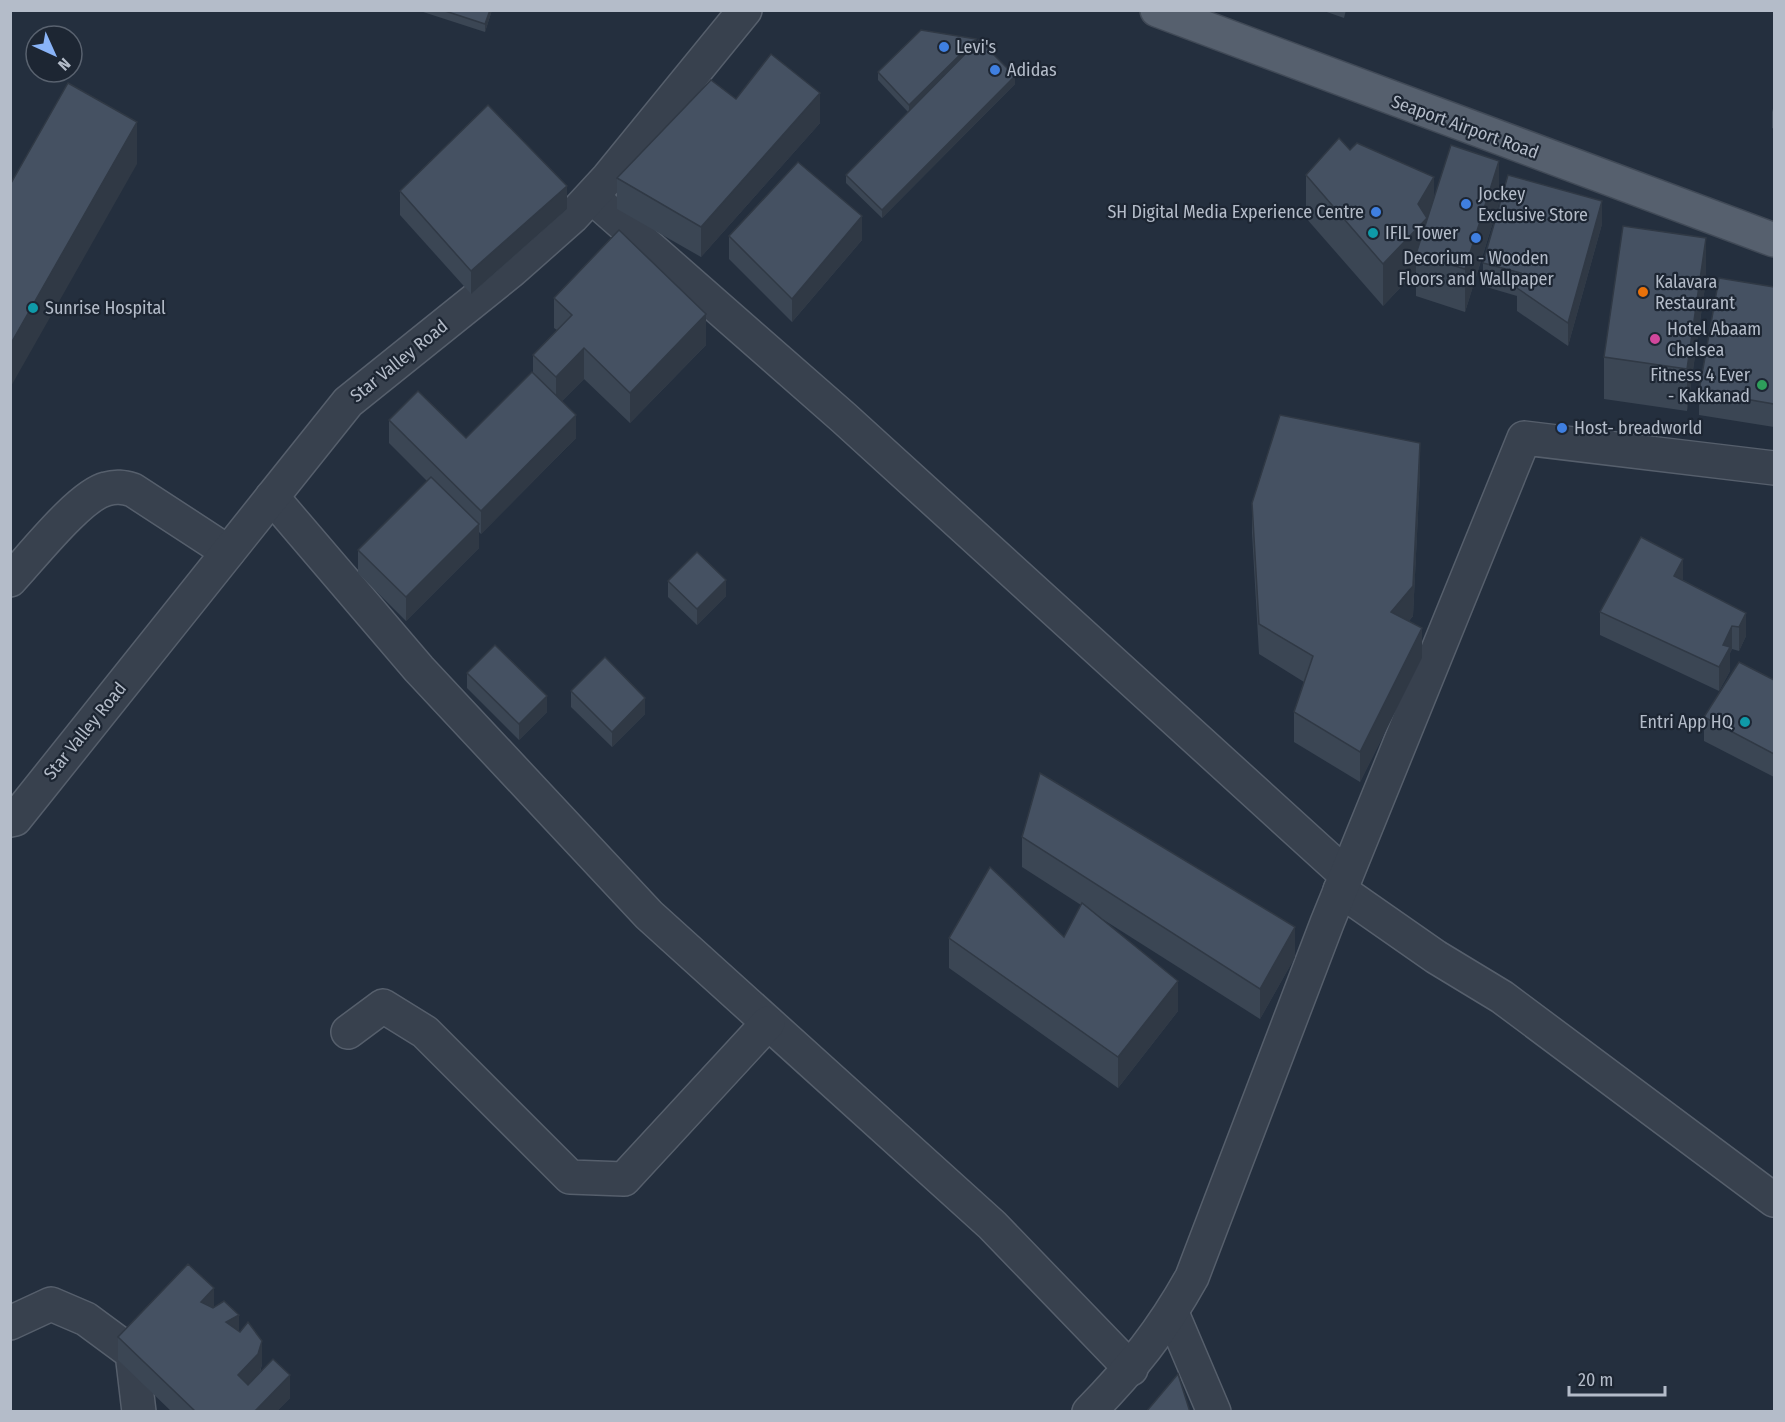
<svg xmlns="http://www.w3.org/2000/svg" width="1785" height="1422" viewBox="0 0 1785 1422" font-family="'Fira Sans Condensed',sans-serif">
<rect width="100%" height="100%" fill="#242f3e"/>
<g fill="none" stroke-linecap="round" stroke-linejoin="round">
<g stroke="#565f6c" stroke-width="36">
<g id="minor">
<path d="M592 197 844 418 1346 875"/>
<path d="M272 497 419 669 649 915 992 1225 1131 1369"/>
<path d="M10 580C31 558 79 496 106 489 116 486 123 487 133 490L228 552"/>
<path d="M10 820 15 819 348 402 511 271 572 217 608 178 745 10"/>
<path d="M1340 890 1436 957 1502 997 1774 1200"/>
<path d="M348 1032 383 1006 425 1032 570 1177 624 1179 768 1023"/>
<path d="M1172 1313 1214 1412"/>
<path d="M10 1323 51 1304 86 1319 132 1353 139 1412"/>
<path d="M1089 1412C1132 1368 1162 1331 1192 1277L1327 923 1524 438 1774 468"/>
</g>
</g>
<g stroke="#414a57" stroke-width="36">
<path id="major" d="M1157 10 1774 240"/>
</g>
<use href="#minor" stroke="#38414e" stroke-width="33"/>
<use href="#major" stroke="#56606e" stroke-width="33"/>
</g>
<g fill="#3b4654">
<path d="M417 10H492L485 32Z"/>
<path d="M1321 10H1346L1344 18Z"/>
<path d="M976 43 1015 84 882 218 846 183V175L908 112 878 80V72Z"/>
<path d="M736 99 820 123 701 257 617 209V178Z"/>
<path d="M1774 105V129L1772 128V112Z"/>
<path d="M1350 150 1434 197 1499 203 1465 312 1416 296V271L1383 306 1306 218V175Z"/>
<path d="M400 191 567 209 471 294 400 215Z"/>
<path d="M1602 224 1568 346 1517 311V296L1483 286V263Z"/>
<path d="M729 236 862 240 792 322 729 259Z"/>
<path d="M1706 280 1687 411 1604 399V357Z"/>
<path d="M1774 287V427L1699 415V391Z"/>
<path d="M554 298 706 345 630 423 584 379 562 401 576 438 481 534 479 532V548L406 621 358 573V550L427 481 389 443V420L466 438 533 373V355L557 330 554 328Z"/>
<path d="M1420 473 1413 616 1409 621 1422 658 1360 782 1294 742V712L1304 682 1259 654 1252 533V503Z"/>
<path d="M1683 580 1746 613V636L1739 651 1732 649 1730 653V671L1719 691 1600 635V612Z"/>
<path d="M668 581 726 596 697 625 668 597Z"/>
<path d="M467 673 547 712 519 740 467 688Z"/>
<path d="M1774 680V777L1704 741V717Z"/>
<path d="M571 691 645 714 612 747 571 707Z"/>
<path d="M1022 837 1295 957 1260 1019 1096 915 1178 1011 1118 1088 949 968V938L1064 937 1081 905 1022 867Z"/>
<path d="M214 1308 239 1332 262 1364 260 1373 290 1398 276 1412H172L118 1360V1337Z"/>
</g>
<g fill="#303945">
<path d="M490 10H492L485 32V24Z"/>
<path d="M976 39V47L909 113V105Z"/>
<path d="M1015 76V84L882 218V210Z"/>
<path d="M820 93V123L701 257V227Z"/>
<path d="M137 122V164L10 388V345Z"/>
<path d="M1499 161V203L1465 312V269Z"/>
<path d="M1434 177V219L1416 254V271L1383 306V264Z"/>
<path d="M567 186V209L471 294V271Z"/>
<path d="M1602 201V224L1568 346V323Z"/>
<path d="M862 216V240L792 322V299Z"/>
<path d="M1706 238V280L1687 411V369Z"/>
<path d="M706 314V345L630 423V393Z"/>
<path d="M584 348V379L556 407V377Z"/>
<path d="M576 415V438L481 534V511Z"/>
<path d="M1420 443V473L1413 616 1391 642V612Z"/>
<path d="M479 524V548L406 621V597Z"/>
<path d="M1683 559V582L1674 576Z"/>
<path d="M726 580V596L697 625V609Z"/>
<path d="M1746 613V636L1739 651V627Z"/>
<path d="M1732 626V649L1730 653V671L1719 691V667L1723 645Z"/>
<path d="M1422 628V658L1360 782V752Z"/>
<path d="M547 696V712L519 740V724Z"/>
<path d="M645 698V714L612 747V732Z"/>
<path d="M1295 927V957L1260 1019V989Z"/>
<path d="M1178 981V1011L1118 1088V1057Z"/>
<path d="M214 1288V1311L201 1302Z"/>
<path d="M239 1315V1339L226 1322Z"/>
<path d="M262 1341V1364L258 1378 238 1399V1375Z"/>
<path d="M290 1375V1398L276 1412H254Z"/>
</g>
<g fill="#455162" stroke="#303945" stroke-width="1.5">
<path d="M442 10H490L485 24Z"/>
<path d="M921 30 976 39 909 105 878 72Z"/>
<path d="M979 40 1015 76 882 210 846 175Z"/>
<path d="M771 54 820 93 701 227 617 178 711 80 736 99Z"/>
<path d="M68 83 137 122 10 345V185Z"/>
<path d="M488 105 567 186 471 271 400 191Z"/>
<path d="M1339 138 1350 150 1357 143 1434 177 1418 204 1427 218 1383 264 1306 175Z"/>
<path d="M1451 145 1499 161 1465 269 1416 254Z"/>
<path d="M798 162 862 216 792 299 729 236Z"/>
<path d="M1508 175 1602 201 1568 323 1517 288 1521 273 1483 263Z"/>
<path d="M1623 226 1706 238 1687 369 1604 357Z"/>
<path d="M619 230 706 314 630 393 584 348 556 377 533 355 572 315 554 298Z"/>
<path d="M1719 278 1774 287V404L1699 391Z"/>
<path d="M532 372 576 415 481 511 389 420 418 391 466 438Z"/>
<path d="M1280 415 1420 443 1413 586 1391 612 1422 628 1360 752 1294 712 1313 656 1259 624 1252 503Z"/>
<path d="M431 477 479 524 406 597 358 550Z"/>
<path d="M1641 537 1683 559 1674 576 1746 613 1739 627 1732 626 1723 645 1730 647 1719 667 1600 612Z"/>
<path d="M697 552 726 580 697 609 668 581Z"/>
<path d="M495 645 547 696 519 724 467 673Z"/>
<path d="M605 657 645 698 612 732 571 691Z"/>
<path d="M1739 662 1774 680V754L1704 717Z"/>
<path d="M1040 773 1295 927 1260 989 1022 837Z"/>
<path d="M990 867 1064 937 1082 903 1178 981 1118 1057 949 938Z"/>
<path d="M188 1264 214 1288 201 1302 213 1308 224 1301 239 1315 226 1322 240 1332 248 1322 262 1341 258 1354 238 1375 248 1385 273 1359 290 1375 254 1412H196L118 1337Z"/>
<path d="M1178 1374 1190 1412H1146Z"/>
</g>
<g fill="#3f7fe0" stroke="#1d2633" stroke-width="2">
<circle cx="944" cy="47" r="6"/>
<circle cx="995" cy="70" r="6"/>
<circle cx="1466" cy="204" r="6"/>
<circle cx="1376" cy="212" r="6"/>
<circle cx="1476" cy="238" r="6"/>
<circle cx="1562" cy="428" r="6"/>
</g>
<g fill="#0f9aa8" stroke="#1d2633" stroke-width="2">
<circle cx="1373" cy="233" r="6"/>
<circle cx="33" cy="308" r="6"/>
<circle cx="1745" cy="722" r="6"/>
</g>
<circle fill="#e8710a" stroke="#1d2633" stroke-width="2" cx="1643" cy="292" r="6"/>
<circle fill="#d1479c" stroke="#1d2633" stroke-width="2" cx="1655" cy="339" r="6"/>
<circle fill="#2e9e5b" stroke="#1d2633" stroke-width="2" cx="1762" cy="385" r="6"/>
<g text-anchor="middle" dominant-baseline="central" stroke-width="4.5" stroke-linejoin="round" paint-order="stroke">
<g font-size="18" fill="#b4bcc9" stroke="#1d2633" text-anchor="start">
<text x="956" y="47">Levi's</text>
<text x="1007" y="70">Adidas</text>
<text x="1478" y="194">Jockey<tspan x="1478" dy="21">Exclusive Store</tspan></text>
<text x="1364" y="212" text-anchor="end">SH Digital Media Experience Centre</text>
<text x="1385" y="233">IFIL Tower</text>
<text x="1476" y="258" text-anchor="middle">Decorium - Wooden<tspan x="1476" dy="21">Floors and Wallpaper</tspan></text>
<text x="1655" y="282">Kalavara<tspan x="1655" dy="21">Restaurant</tspan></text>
<text x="45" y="308">Sunrise Hospital</text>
<text x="1667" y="329">Hotel Abaam<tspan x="1667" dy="21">Chelsea</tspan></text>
<text x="1750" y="375" text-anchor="end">Fitness 4 Ever<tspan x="1750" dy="21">- Kakkanad</tspan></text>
<text x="1574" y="428">Host- breadworld</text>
<text x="1733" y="722" text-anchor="end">Entri App HQ</text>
</g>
<g font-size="18" fill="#b4bcc9" stroke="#1d2633">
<text transform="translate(1465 127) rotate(20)">Seaport Airport Road</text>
<text transform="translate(399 361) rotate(-39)">Star Valley Road</text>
<text transform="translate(85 731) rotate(-51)">Star Valley Road</text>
</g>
</g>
<rect width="1785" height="1422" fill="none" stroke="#b4bcc9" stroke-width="24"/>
<g transform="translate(54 54) rotate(135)"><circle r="28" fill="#1d2633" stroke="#59626f" stroke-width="1.5"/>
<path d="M0-4.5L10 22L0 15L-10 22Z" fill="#8ab4f8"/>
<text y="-9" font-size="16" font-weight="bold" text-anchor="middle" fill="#b4bcc9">N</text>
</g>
<path d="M1569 1386v9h96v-9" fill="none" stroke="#b4bcc9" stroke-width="3"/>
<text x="1578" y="1386" font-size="18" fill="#b4bcc9" stroke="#1d2633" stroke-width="4.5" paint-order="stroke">20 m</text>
</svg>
